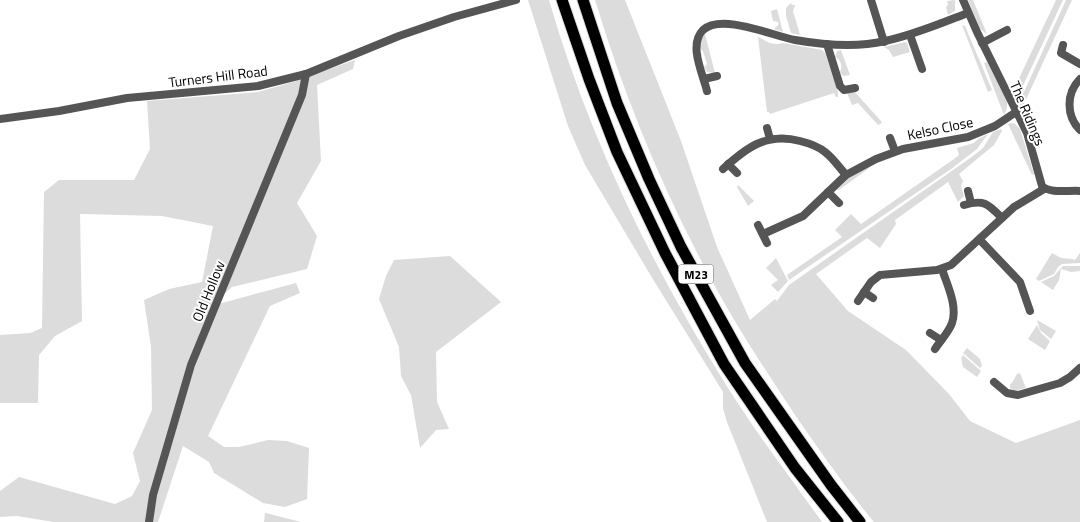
<svg xmlns="http://www.w3.org/2000/svg" width="1080" height="522" viewBox="0 0 1080 522" font-family="'Titillium Web',sans-serif">
<rect width="100%" height="100%" fill="#fff"/>
<g fill="#dcdcdc">
<path d="M528 0H549C589 138 652 267 728 388 757 434 790 477 822 522H767L727 422 723 408V392L654 281 585 165 568 126Z"/>
<path d="M595 0H625L681 141 717 247 750 320 775 299 777 301 789 285 973 156 983 148 993 132 1001 129 1002 131 994 145 959 174 963 181 961 186 964 196 958 202 948 182 895 220 896 224 880 248 867 238 816 274 848 311 906 350 949 394 970 421 1016 443 1080 420V522H874C845 487 819 450 793 412 774 383 754 353 736 323 676 222 629 112 595 0Z"/>
<path d="M955 0V11L948 15 946 7 948 5 947 1Z"/>
<path d="M968 0H973L987 34 980 29Z"/>
<path d="M1056 0H1063L1021 90 1015 95 1013 91Z"/>
<path d="M1066 0H1072L1022 108 1017 98 1024 92Z"/>
<path d="M791 3 792 5H795L793 11 800 35 791 33 786 16V8Z"/>
<path d="M777 9 783 32 774 29 779 24 778 22 773 21 771 11Z"/>
<path d="M962 25 965 26 992 90 988 92Z"/>
<path d="M705 34 715 73 707 72 704 67 707 64 703 51 699 48 700 41Z"/>
<path d="M758 37C767 41 771 46 783 43L822 50 825 53 838 92V97H836L834 93 770 114 769 112H767Z"/>
<path d="M905 42 907 43 910 52 893 57 889 50 884 47Z"/>
<path d="M841 50 850 75 844 76 842 75 840 72C843 66 841 60 835 57L837 51Z"/>
<path d="M355 60 353 69 317 85 321 161 297 203 317 236 307 269 232 287 211 306 296 283 300 293 270 306 208 436 224 447H239L268 440 287 441 309 448 307 499 285 507 263 503 214 473 209 462 183 446 158 522H54L17 516 0 517V491L19 477 115 504 132 496 140 481 133 453 152 410 151 347 144 300 169 289 202 282 213 226 162 216 80 214 82 321 55 336 39 355 38 403H0V335L30 333 42 328 44 192 59 180H134L150 149 147 101 258 92 293 82Z"/>
<path d="M987 62 1007 101V108L1004 115 984 63Z"/>
<path d="M854 91 881 121 882 123 878 125 858 103 852 105 847 93Z"/>
<path d="M1011 123 1015 124 1020 129 1034 174 1032 175 1008 124Z"/>
<path d="M988 134 977 149 951 169 789 280 787 275 842 237 835 230 851 214 861 224 954 159 959 155 957 148 974 143 978 139Z"/>
<path d="M872 166 839 190H837L850 177Z"/>
<path d="M738 185 754 201 748 206 737 187Z"/>
<path d="M1052 253 1061 258 1072 259 1075 260 1080 253V263L1062 264 1058 267 1054 274 1039 281 1036 279Z"/>
<path d="M450 256 501 302 436 352 437 402 449 429 436 430 420 448 411 395 401 376 399 347 379 299 386 276 394 260Z"/>
<path d="M776 258 788 281 778 292 771 285 778 280 766 268Z"/>
<path d="M1063 266H1080V271L1071 272 1061 269 1059 280 1053 290 1041 282 1054 276Z"/>
<path d="M1037 320 1056 331 1051 339 1040 330Z"/>
<path d="M1037 325 1041 333 1050 341 1045 350 1028 339Z"/>
<path d="M967 348 980 359 982 366 980 368 963 353Z"/>
<path d="M963 355 981 371 977 377 963 367 961 358Z"/>
<path d="M1020 373 1026 388 1014 391 1010 388V384L1012 383 1017 374Z"/>
<path d="M265 513H266L301 522H264Z"/>
</g>
<g fill="none" stroke-linecap="round" stroke-linejoin="round">
<g stroke="#dbdbdb" stroke-width="13">
<g id="highway">
<path d="M562 0 589 79 617 152 665 253 724 364 795 468 838 522"/>
<path d="M583 0 617 103 649 179 681 247 745 363 831 485 860 522"/>
</g>
</g>
<g stroke="#555" stroke-width="8">
<path d="M871 0 884 42"/>
<path d="M963 0 977 32 1027 133 1042 186C1050 194 1069 190 1080 191"/>
<path d="M910 35 922 69"/>
<path d="M982 43 1007 30"/>
<path d="M827 44 840 86 844 90 855 88"/>
<path d="M1063 45 1061 53 1080 64"/>
<path d="M704 79 717 76"/>
<path d="M1080 79C1066 93 1066 116 1080 130"/>
<path d="M707 91C703 74 688 45 703 30 722 13 773 36 795 40 824 45 856 48 885 41 914 35 941 23 968 13"/>
<path d="M0 119 59 111 127 98 258 86 306 74 399 36 454 17 516 0"/>
<path d="M767 128 770 139"/>
<path d="M890 138 895 151"/>
<path d="M728 164 737 173"/>
<path d="M723 169C746 148 766 132 800 141 808 143 818 146 825 152 833 158 839 167 846 175"/>
<path d="M968 191 971 203"/>
<path d="M828 192 839 203"/>
<path d="M964 205C984 199 988 204 1002 218"/>
<path d="M758 225 767 243"/>
<path d="M763 234 803 216 846 175 876 159 903 149 968 137 995 126 1016 112"/>
<path d="M980 240 1020 282 1030 311"/>
<path d="M864 292 873 298"/>
<path d="M858 301 871 282 880 275 937 270 951 265 1014 207 1044 189"/>
<path d="M930 333 941 340"/>
<path d="M935 349C940 341 949 332 952 323 958 306 947 285 942 269"/>
<path d="M994 382 1007 393 1018 395 1060 383 1070 377 1080 368"/>
<path d="M149 522 153 495 191 365 302 95 306 74"/>
</g>
<use href="#highway" stroke="#000" stroke-width="11"/>
</g>
<g text-anchor="middle" dominant-baseline="central" stroke-width="4" stroke-linejoin="round" paint-order="stroke">
<rect fill="#fff" stroke="#4c4c4c" stroke-width="1" x="678.5" y="264.5" width="35" height="19" rx="4"/>
<g font-size="12" font-weight="bold" fill="#000">
<text x="696" y="274">M23</text>
</g>
<g font-size="14" fill="#000" stroke="#fff">
<text transform="translate(218 76) rotate(-7)">Turners Hill Road</text>
<text transform="translate(1028 113) rotate(67)">The Ridings</text>
<text transform="translate(940 128) rotate(-12)">Kelso Close</text>
<text transform="translate(208 291) rotate(-68)">Old Hollow</text>
</g>
</g>
</svg>
